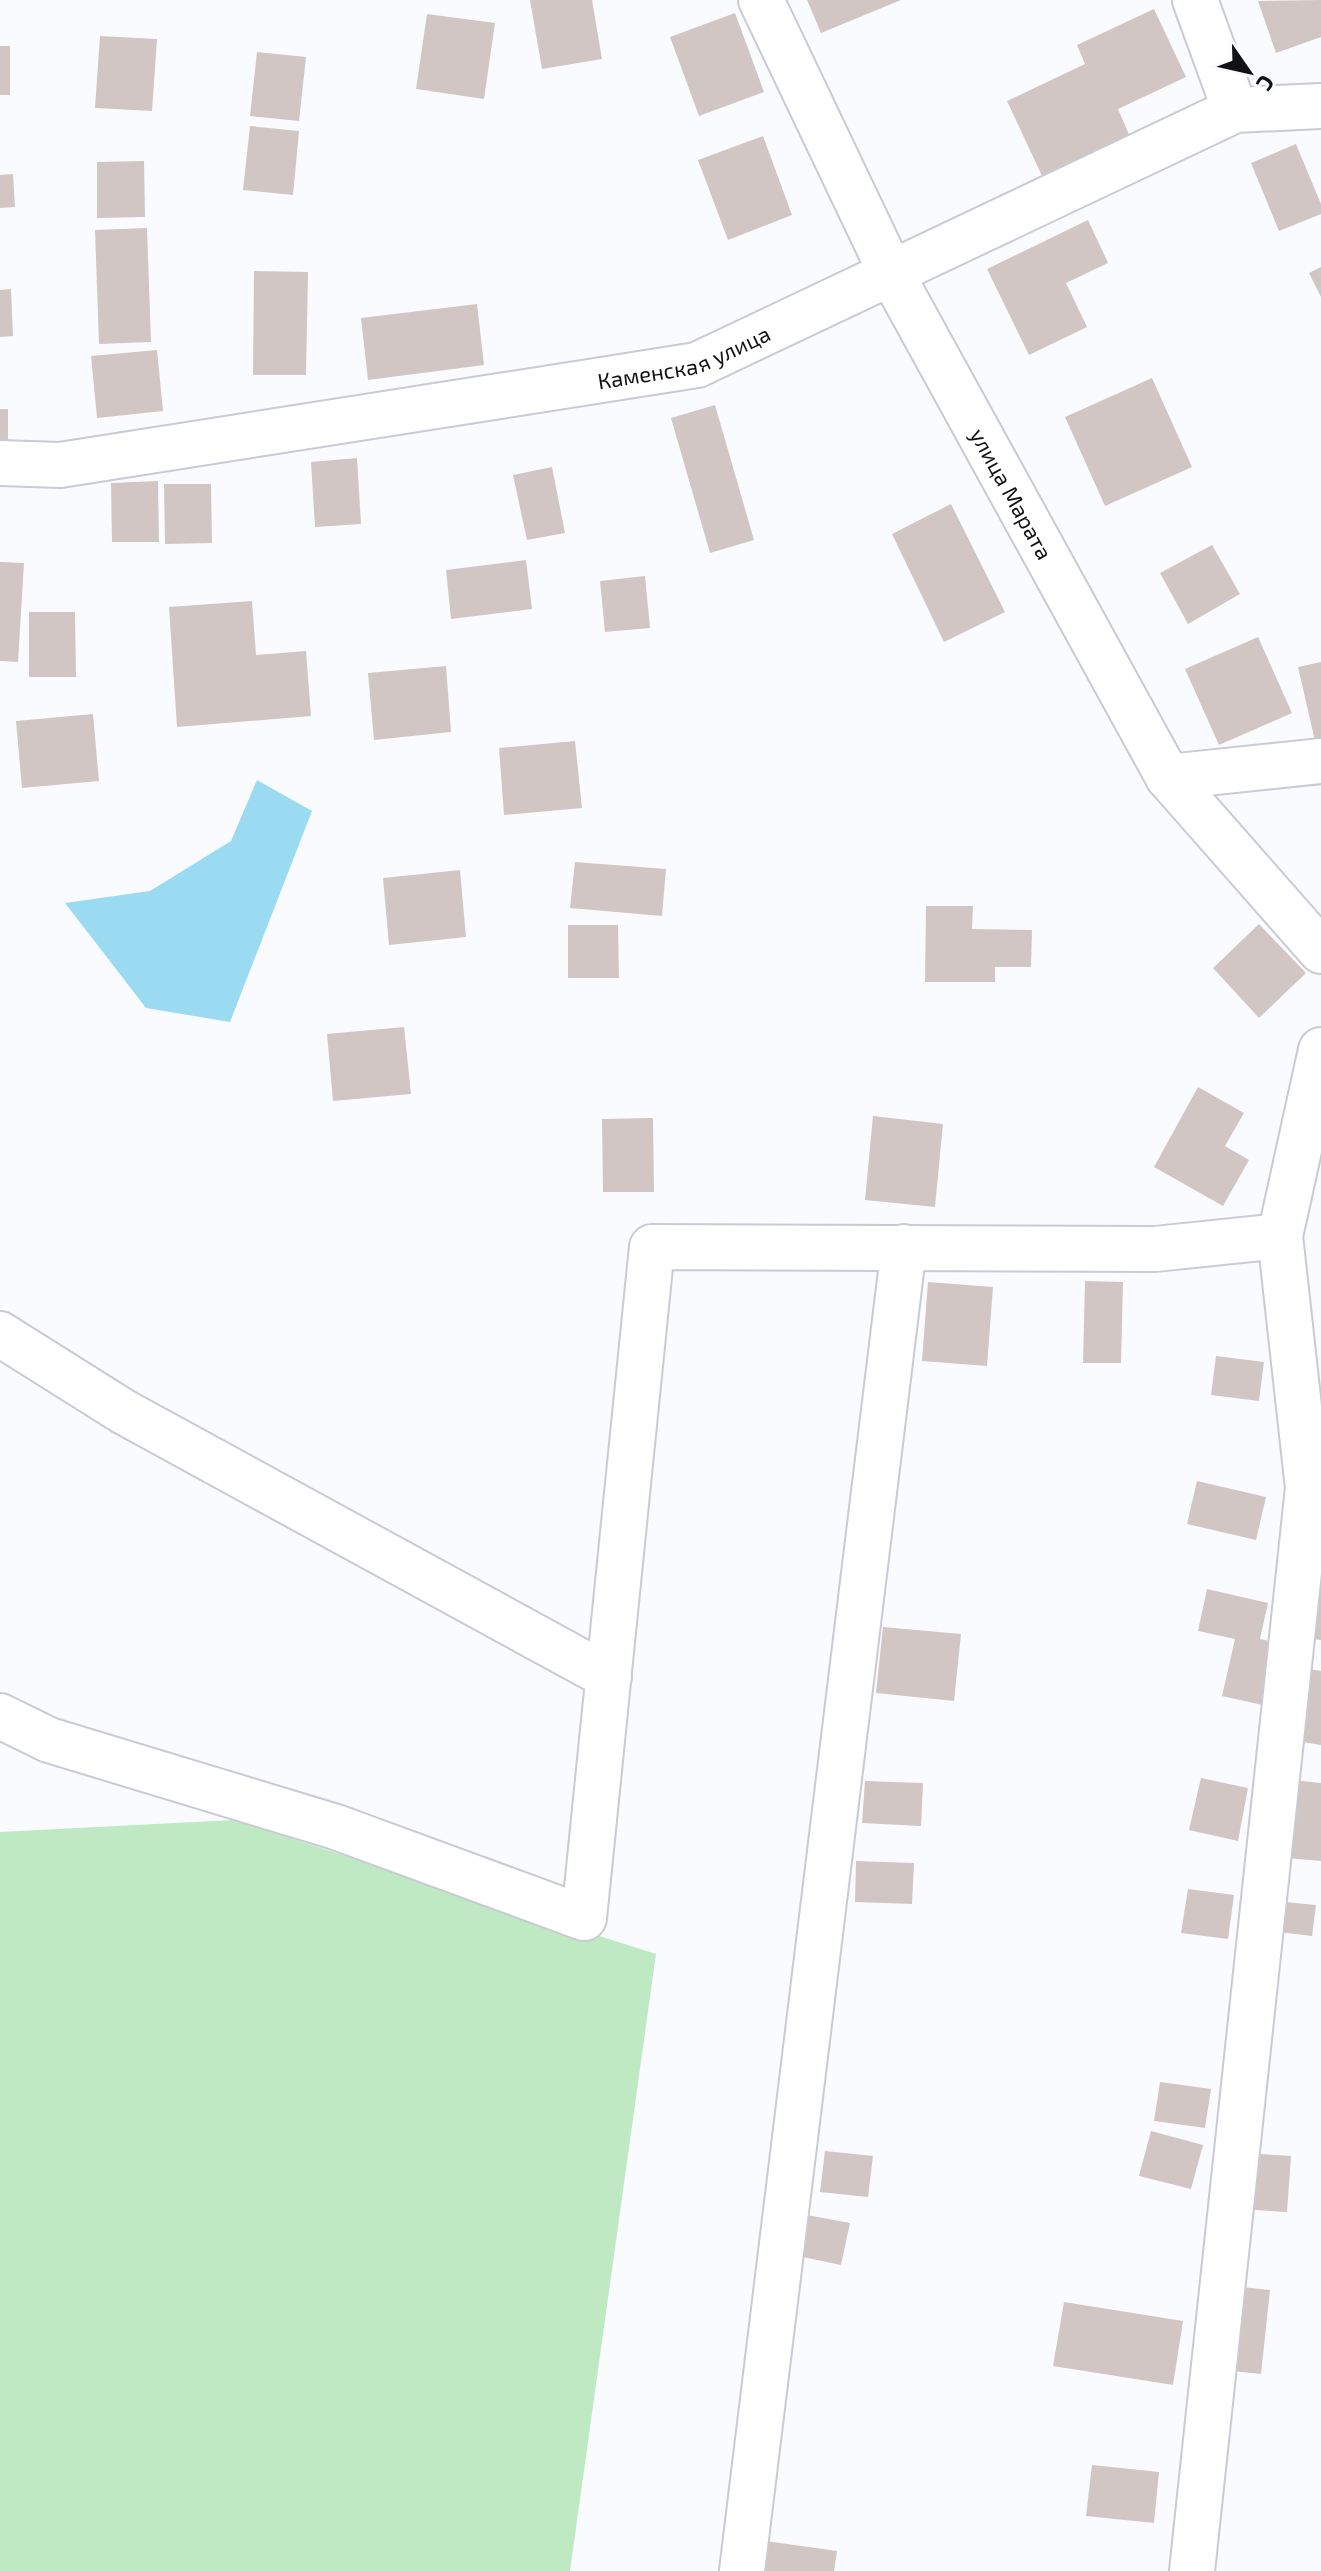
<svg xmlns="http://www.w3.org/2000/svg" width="1321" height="2571" viewBox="0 0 1321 2571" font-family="'Exo 2',sans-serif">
<rect width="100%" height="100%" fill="#fafbfe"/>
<path fill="#bee9c3" d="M233 1820 656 1954 570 2571H0V1832Z"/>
<path fill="#9adbf1" d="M257 780 312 811 230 1022 146 1008 65 903 150 891 231 841Z"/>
<g fill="#d1c6c3">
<path d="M530 0H592L602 59 542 69Z"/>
<path d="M807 0H901L821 33Z"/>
<path d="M1321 0V37L1276 53 1258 1Z"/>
<path d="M1154 9 1186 77 1118 109 1130 137 1043 178 1007 101 1085 64 1077 45Z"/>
<path d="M735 13 764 92 699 116 670 37Z"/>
<path d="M427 14 495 23 484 99 416 89Z"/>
<path d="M100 36 157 39 152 111 95 108Z"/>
<rect x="0" y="46" width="10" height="49"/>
<path d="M257 52 306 57 299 121 250 116Z"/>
<path d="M250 126 299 131 293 195 243 190Z"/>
<path d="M763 136 792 215 728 240 698 160Z"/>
<path d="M1296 144 1321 204V214L1279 231 1251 163Z"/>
<path d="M144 161 145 217 97 218V162Z"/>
<path d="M13 174 15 207 0 208V175Z"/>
<path d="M1088 220 1108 263 1066 283 1087 327 1029 355 987 269Z"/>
<path d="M147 228 151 342 99 344 95 230Z"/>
<path d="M1321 267V297L1309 273Z"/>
<path d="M254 271 308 272 306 375H253Z"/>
<path d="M11 289 13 336 0 337V290Z"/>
<path d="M477 304 484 365 368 380 361 318Z"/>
<path d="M157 350 163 411 97 418 91 356Z"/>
<path d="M1152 378 1192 467 1105 506 1065 417Z"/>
<path d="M715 405 754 540 710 553 671 418Z"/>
<rect x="0" y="409" width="8" height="38"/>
<path d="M357 458 361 524 315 527 311 462Z"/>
<path d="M552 467 565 533 527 540 513 475Z"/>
<path d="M158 481 159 542H112L111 483Z"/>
<path d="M164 484H211L212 543 165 544Z"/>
<path d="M951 504 1005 612 944 642 892 534Z"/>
<path d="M1212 545 1240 594 1188 624 1160 573Z"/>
<path d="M526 560 532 609 451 619 446 570Z"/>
<path d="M0 562 24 563 18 662 0 661Z"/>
<path d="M645 576 650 628 605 632 600 581Z"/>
<path d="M252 601 256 655 306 651 311 716 177 727 169 607Z"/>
<path d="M29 612H75L76 677H29Z"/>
<path d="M1258 637 1292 713 1219 745 1185 669Z"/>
<path d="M1321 662V753L1318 754 1298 667Z"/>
<path d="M446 666 451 732 374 740 368 673Z"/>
<path d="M93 714 99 781 22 788 16 721Z"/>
<path d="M575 741 582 808 504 815 499 748Z"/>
<path d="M575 862 666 869 662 916 570 908Z"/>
<path d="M460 870 466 937 389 945 383 878Z"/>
<path d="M926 906H973L972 929 1032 930 1031 967H995V982H925Z"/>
<path d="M1259 924 1306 973 1259 1018 1213 968Z"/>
<path d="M568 925H618L619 978H568Z"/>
<path d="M404 1027 411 1094 333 1101 327 1034Z"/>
<path d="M1198 1087 1244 1113 1225 1146 1249 1160 1223 1206 1154 1167Z"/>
<path d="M873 1116 943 1124 935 1207 865 1200Z"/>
<path d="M653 1118 654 1192H603L602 1119Z"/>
<path d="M1085 1281 1123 1282 1121 1363H1083Z"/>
<path d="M928 1282 993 1287 987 1366 922 1361Z"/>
<path d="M1216 1356 1264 1362 1259 1401 1211 1395Z"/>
<path d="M1197 1481 1266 1497 1256 1540 1187 1524Z"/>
<path d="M1321 1571V1640L1304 1638Z"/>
<path d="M1207 1589 1268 1603 1260 1639 1280 1643 1267 1706 1222 1696 1235 1639 1198 1631Z"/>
<path d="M883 1627 961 1634 954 1701 876 1693Z"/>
<path d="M1303 1668 1321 1671V1745L1290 1740Z"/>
<path d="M1201 1778 1248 1788 1238 1841 1189 1830Z"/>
<path d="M1293 1780 1321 1783V1861L1286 1858Z"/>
<path d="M865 1781 923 1783 921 1826 862 1823Z"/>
<path d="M856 1861 914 1863 912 1904 855 1902Z"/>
<path d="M1188 1889 1234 1895 1228 1939 1181 1933Z"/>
<path d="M1274 1901 1316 1905 1312 1936 1270 1931Z"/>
<path d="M1160 2082 1211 2089 1205 2128 1154 2121Z"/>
<path d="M1151 2131 1203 2145 1191 2189 1139 2176Z"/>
<path d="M825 2151 873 2156 868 2197 820 2192Z"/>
<path d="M1244 2153 1291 2156 1287 2212 1240 2209Z"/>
<path d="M807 2215 850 2223 841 2265 798 2256Z"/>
<path d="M1232 2286 1270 2290 1261 2374 1222 2370Z"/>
<path d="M1064 2302 1183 2321 1173 2385 1053 2366Z"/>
<path d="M1092 2465 1159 2472 1154 2523 1086 2516Z"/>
<path d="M766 2541 837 2551 834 2571H762Z"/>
</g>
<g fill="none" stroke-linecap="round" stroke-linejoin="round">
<g stroke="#c9cad3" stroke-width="48">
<g id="street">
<path id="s1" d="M761 0 891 273 1168 777 1321 951"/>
<path d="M1195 0 1235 110"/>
<path id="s2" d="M0 463 60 465 697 365 1235 110 1321 106"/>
<path d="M1168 777 1321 761"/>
<path d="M0 1334 124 1412 609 1677"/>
<path d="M0 1716 49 1740 336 1827 584 1918 652 1247 1155 1249 1280 1236"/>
<path d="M742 2571 904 1247"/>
<path d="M1192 2571 1308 1488 1280 1236 1321 1050"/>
</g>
</g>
<use href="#street" stroke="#fff" stroke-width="44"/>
</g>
<g text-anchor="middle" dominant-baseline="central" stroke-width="6" stroke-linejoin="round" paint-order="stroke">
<g font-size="22" fill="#121215" stroke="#fafbfe">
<text stroke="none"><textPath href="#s2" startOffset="694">Каменская улица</textPath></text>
<text stroke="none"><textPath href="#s1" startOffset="554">улица Марата</textPath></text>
</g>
</g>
<g transform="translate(1249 72) rotate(124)" stroke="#fafbfe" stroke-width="6" paint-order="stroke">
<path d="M0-6L14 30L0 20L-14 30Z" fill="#121215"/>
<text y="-12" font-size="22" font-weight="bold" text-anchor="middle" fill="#121215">С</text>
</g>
</svg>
